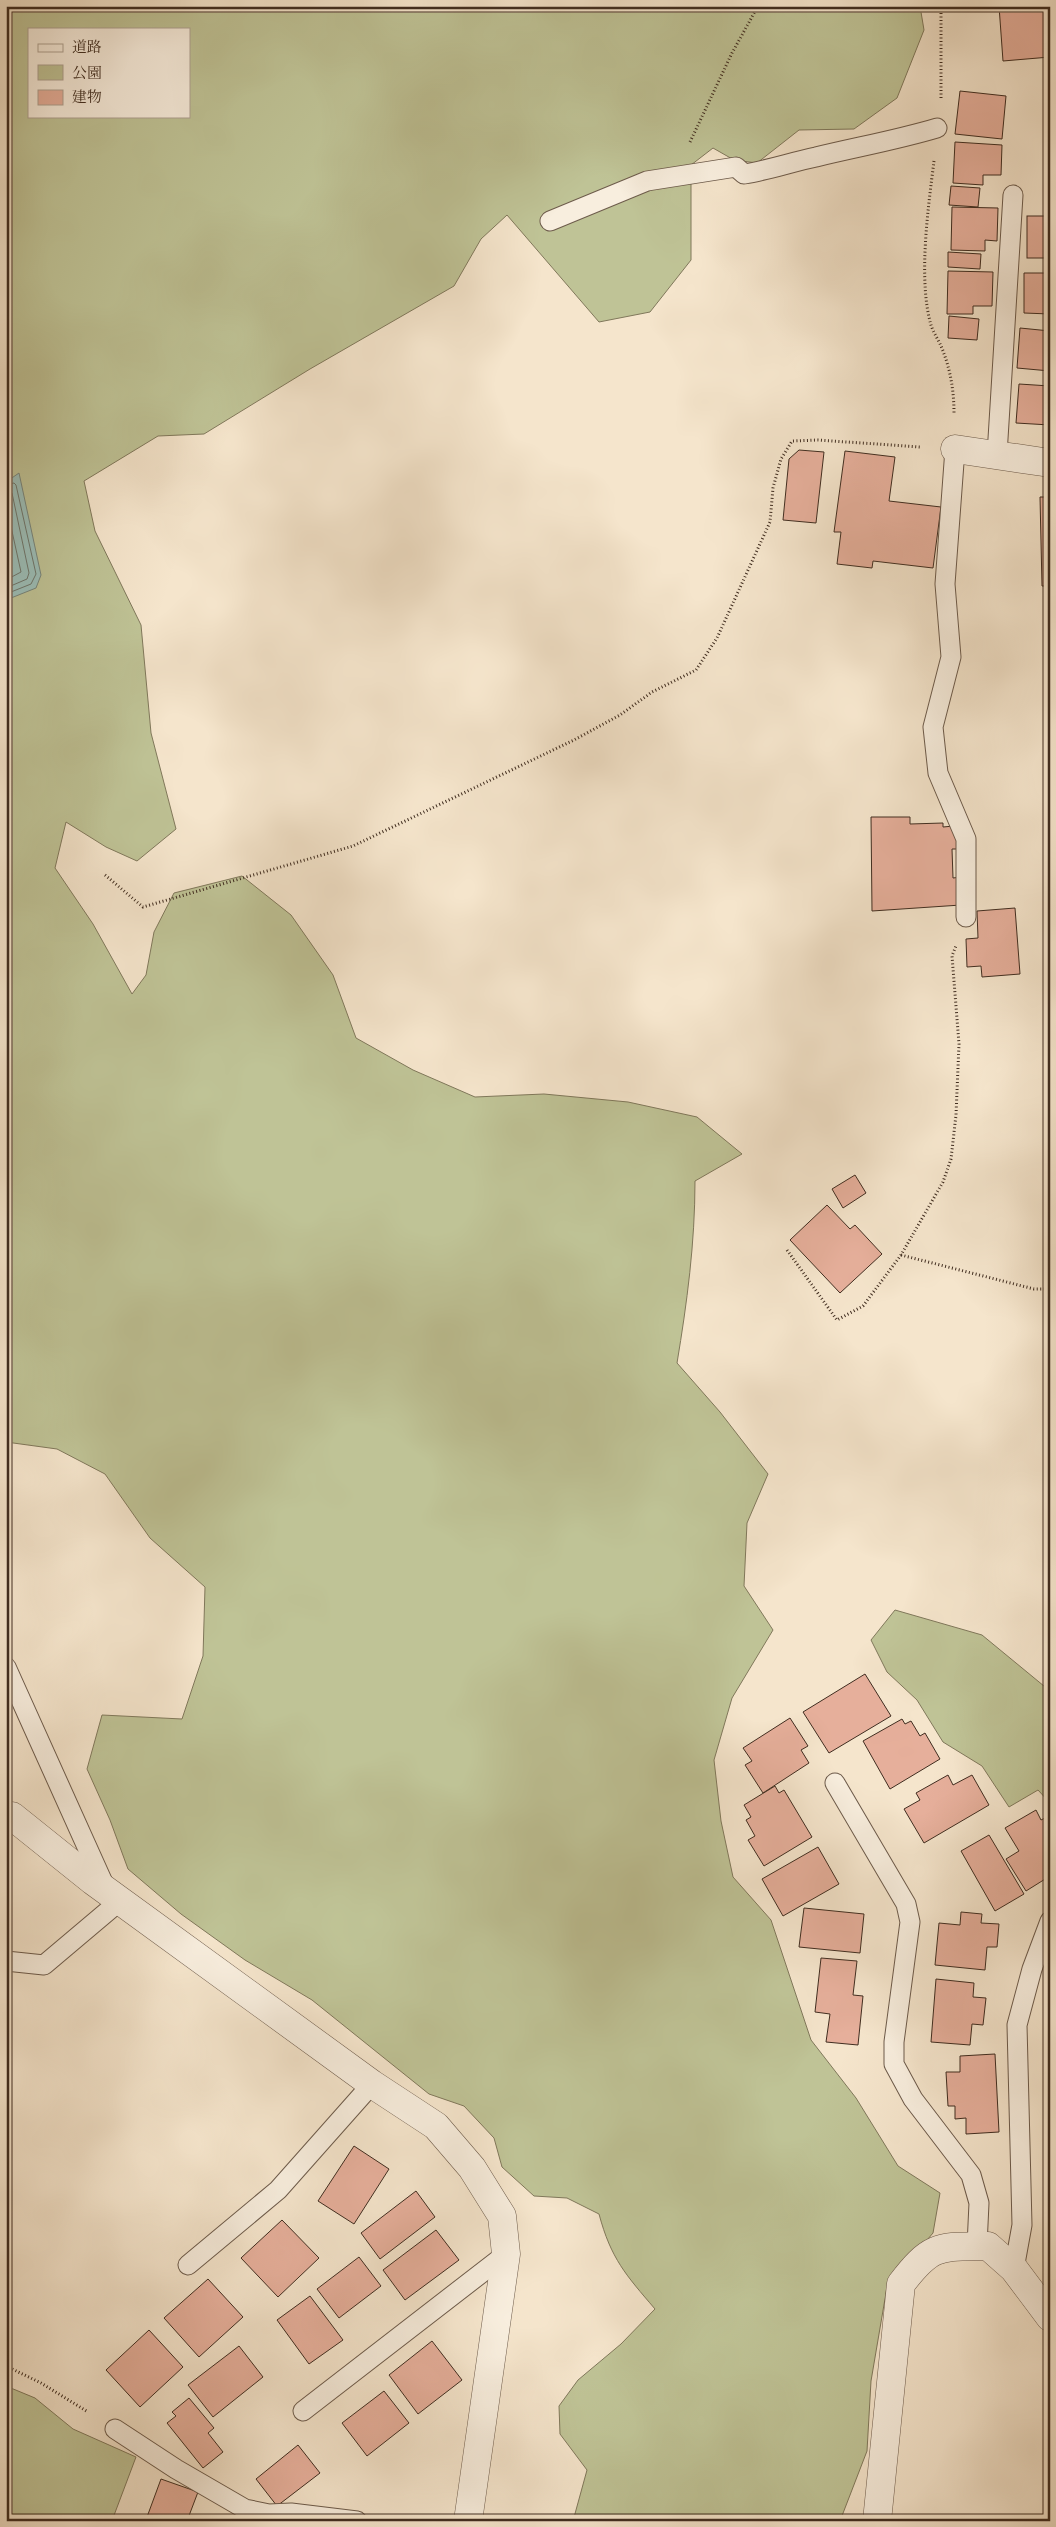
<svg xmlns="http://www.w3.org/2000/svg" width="1056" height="2527" viewBox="0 0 1056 2527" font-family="Vollkorn,'Noto Serif JP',serif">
<rect width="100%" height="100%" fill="#f5e5cc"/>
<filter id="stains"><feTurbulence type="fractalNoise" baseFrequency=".004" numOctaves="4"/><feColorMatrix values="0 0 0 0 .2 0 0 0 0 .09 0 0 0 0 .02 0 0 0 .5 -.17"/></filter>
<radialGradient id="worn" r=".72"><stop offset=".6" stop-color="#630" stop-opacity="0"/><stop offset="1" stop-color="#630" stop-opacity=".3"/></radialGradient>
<g fill="#bfc396" stroke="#80785b" fill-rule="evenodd">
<path d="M6 6H920L924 30 897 98 854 129 799 130 757 163 734 160 713 148 691 165V260L650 312 599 322 507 215 481 239 454 286 310 369 204 434 158 436 84 481 95 531 141 625 151 733 176 829 137 861 106 847 66 822 55 868 93 924 132 994 146 975 154 932 174 893 242 876 291 915 333 975 356 1038 413 1070 475 1097 544 1094 628 1102 697 1117 742 1154 695 1181C695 1243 687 1303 677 1363L720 1412 768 1474 747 1523 744 1586 773 1630 732 1698 714 1760 721 1821 733 1877 771 1920 811 2040 856 2098 898 2166 940 2193 933 2233 887 2287 871 2381 867 2451 840 2521H573L587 2470 560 2434 559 2406 578 2380 621 2344 655 2309C626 2275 611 2259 599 2214L567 2198 534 2196 502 2167 494 2138 464 2106 429 2094 312 2000 245 1960 181 1914 128 1869 110 1820 87 1769 102 1715 182 1719 203 1656 205 1587 150 1538 105 1474 57 1449 6 1442ZM29 29H189V116H29Z"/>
<path d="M895 1610 982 1635 1050 1691V1803L1038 1790 1009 1807 982 1766 943 1742 917 1700 887 1672 871 1640Z"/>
<path d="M6 2386 35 2398 73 2429 136 2457 113 2518 118 2521H6Z"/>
</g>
<path fill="#9cbfb9" stroke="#77857c" d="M19 473 41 575 36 588 6 600V482Z"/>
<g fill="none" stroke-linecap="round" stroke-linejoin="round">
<g stroke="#6e766c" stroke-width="1">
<path d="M6 485 14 483 16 485 36 574 31 584 6 594"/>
<path d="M6 492 12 493 29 573 27 579 6 588"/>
<path d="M6 504 21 572 6 580"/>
</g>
</g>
<g fill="#e6af9b" stroke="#402d20">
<path d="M999 6H1050V57L1003 61Z"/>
<path d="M960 91 1006 96 1002 139 955 134Z"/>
<path d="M955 142 1002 145 1001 175H983V185L953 183Z"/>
<path d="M951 186 980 188 978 207 949 205Z"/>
<path d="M952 207 998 208 997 241 985 240V251L951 250Z"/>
<rect x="1027" y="216" width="23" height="42"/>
<path d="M948 252 981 254 980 269 948 267Z"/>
<path d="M948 271 993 272 992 306H973V314H947Z"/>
<path d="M1024 273H1050V314L1024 313Z"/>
<path d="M949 316 979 319 977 340 948 338Z"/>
<path d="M1020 328 1050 331V371L1017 368Z"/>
<path d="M1019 384 1050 386V425L1016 423Z"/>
<path d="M799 450 824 452 816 523 783 520 789 459Z"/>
<path d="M845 451 895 457 889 501 941 507 933 568 873 561 872 568 837 564 841 532H834Z"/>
<path d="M1045 491H1050V586H1042L1040 497H1045Z"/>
<path d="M871 817H910V824L943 823V827L954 826 959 849H952L953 878 961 877V905L872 911Z"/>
<path d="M1015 908 1020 974 982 977 981 966 967 967 966 939 978 938 977 911Z"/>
<path d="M855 1175 866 1193 843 1208 832 1189Z"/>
<path d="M827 1205 850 1229 855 1225 882 1254 840 1293 790 1240Z"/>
<path d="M865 1674 891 1716 829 1753 803 1712Z"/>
<path d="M790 1718 808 1746 801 1750 809 1763 763 1793 745 1765 752 1761 743 1748Z"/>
<path d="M902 1719 905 1724 911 1721 920 1736 925 1733 940 1759 890 1789 863 1741Z"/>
<path d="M948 1775 953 1785 972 1775 989 1805 924 1843 904 1809 920 1800 916 1793Z"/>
<path d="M775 1786 779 1793 784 1790 812 1837 764 1866 748 1840 755 1836 746 1820 751 1817 744 1805Z"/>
<path d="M1036 1810 1041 1820 1047 1817 1050 1821V1876L1026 1891 1006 1859 1019 1851 1005 1828Z"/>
<path d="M989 1835 1024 1894 995 1911 961 1851Z"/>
<path d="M818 1847 839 1884 783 1916 762 1879Z"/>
<path d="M804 1908 864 1914 860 1953 799 1947Z"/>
<path d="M961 1912 982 1914 981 1923 999 1924 997 1947H987L985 1970 935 1965 939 1923 960 1925Z"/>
<path d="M821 1958 857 1961 853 1995 863 1996 858 2045 826 2042 830 2014 815 2012Z"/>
<path d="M936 1979 974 1983 973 1997 986 1998 983 2025 972 2024 970 2045 931 2042Z"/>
<path d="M995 2054 999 2132 966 2134V2118L955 2119V2106H948L946 2072H960V2056Z"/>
<path d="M354 2146 389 2169 354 2224 318 2201Z"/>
<path d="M416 2191 435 2217 380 2259 361 2233Z"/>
<path d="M282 2220 319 2258 278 2297 241 2258Z"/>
<path d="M436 2230 459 2260 405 2300 383 2270Z"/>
<path d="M359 2257 381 2286 339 2318 317 2289Z"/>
<path d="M208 2279 243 2317 199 2357 164 2318Z"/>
<path d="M310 2296 343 2340 309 2364 277 2320Z"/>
<path d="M149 2330 183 2367 140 2407 106 2370Z"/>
<path d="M432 2341 462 2380 418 2414 389 2375Z"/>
<path d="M239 2346 263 2377 213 2417 188 2385Z"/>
<path d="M384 2391 409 2423 367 2456 342 2423Z"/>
<path d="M189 2398 214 2428 208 2433 223 2452 203 2468 167 2423 176 2416 172 2412Z"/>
<path d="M298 2445 320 2473 277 2506 256 2479Z"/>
<path d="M161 2479 198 2492 187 2521H157L147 2517Z"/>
</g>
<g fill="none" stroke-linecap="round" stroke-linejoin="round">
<g stroke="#6d5b4b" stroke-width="21">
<g id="lane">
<path d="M550 221 647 181 736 167 744 174C769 170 792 162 816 157 857 147 897 140 937 128"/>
<path d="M955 449 945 584 951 657 933 727 938 773 966 839V917"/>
<path d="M997 455 1013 195"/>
<path d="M6 1667 105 1887"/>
<path d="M835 1783 906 1904 910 1922 894 2042V2064L913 2099 971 2175 979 2203 977 2246"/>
<path d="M6 1961 44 1965 121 1900"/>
<path d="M188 2265 278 2190 372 2084"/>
<path d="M1014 2269 1022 2225 1017 2025 1032 1969 1050 1921"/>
<path d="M303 2411 506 2254"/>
<path d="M115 2429 176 2469 245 2509 269 2514 291 2513 357 2521"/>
</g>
</g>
<g stroke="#6d5b4b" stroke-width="29">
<g id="street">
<path d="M955 449 1050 463"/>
<path d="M12 1816 93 1881 372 2084 436 2126 472 2168 502 2216 506 2254 468 2521"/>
<path d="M877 2521 901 2284C932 2243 940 2247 988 2246L1014 2269 1050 2317"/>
</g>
</g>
<g stroke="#402d20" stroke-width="3" stroke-dasharray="1 2.5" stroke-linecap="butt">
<path d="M941 98V6"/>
<path d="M690 142 732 53 758 6"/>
<path d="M934 161C928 209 918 280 931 325 933 332 938 339 941 346 950 367 954 390 954 413"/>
<path d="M105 875 143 907 353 846 574 740 620 715 652 692 696 670 717 638 770 522 773 488 781 459 792 441 818 440 920 447"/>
<path d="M787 1250 837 1320 863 1306 901 1255 943 1182 951 1159 956 1115 959 1044 952 956 956 946"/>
<path d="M901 1255 1034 1289H1050"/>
<path d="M6 2366 41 2383 88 2412"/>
</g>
<use href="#lane" stroke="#f8eede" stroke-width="19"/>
<use href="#street" stroke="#f8eede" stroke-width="28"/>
</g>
<rect width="1056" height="2527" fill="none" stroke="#f5e5cc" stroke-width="25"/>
<rect x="8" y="8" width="1041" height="2512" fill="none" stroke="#402d20" stroke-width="2.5"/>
<rect x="12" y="12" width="1031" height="2502" fill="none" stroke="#402d20"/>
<rect x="28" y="28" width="162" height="90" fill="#f8eede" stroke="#aea192"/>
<rect x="38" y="44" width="25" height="8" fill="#f8eede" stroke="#aea192"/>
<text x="72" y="52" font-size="15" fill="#402d20">道路</text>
<rect x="38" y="65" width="25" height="15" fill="#bfc396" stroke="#aea192"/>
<text x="72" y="78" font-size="15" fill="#402d20">公園</text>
<rect x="38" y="90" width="25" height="15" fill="#e6af9b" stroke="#aea192"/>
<text x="72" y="102" font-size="15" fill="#402d20">建物</text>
<rect width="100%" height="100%" filter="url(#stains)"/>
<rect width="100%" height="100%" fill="url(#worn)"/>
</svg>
